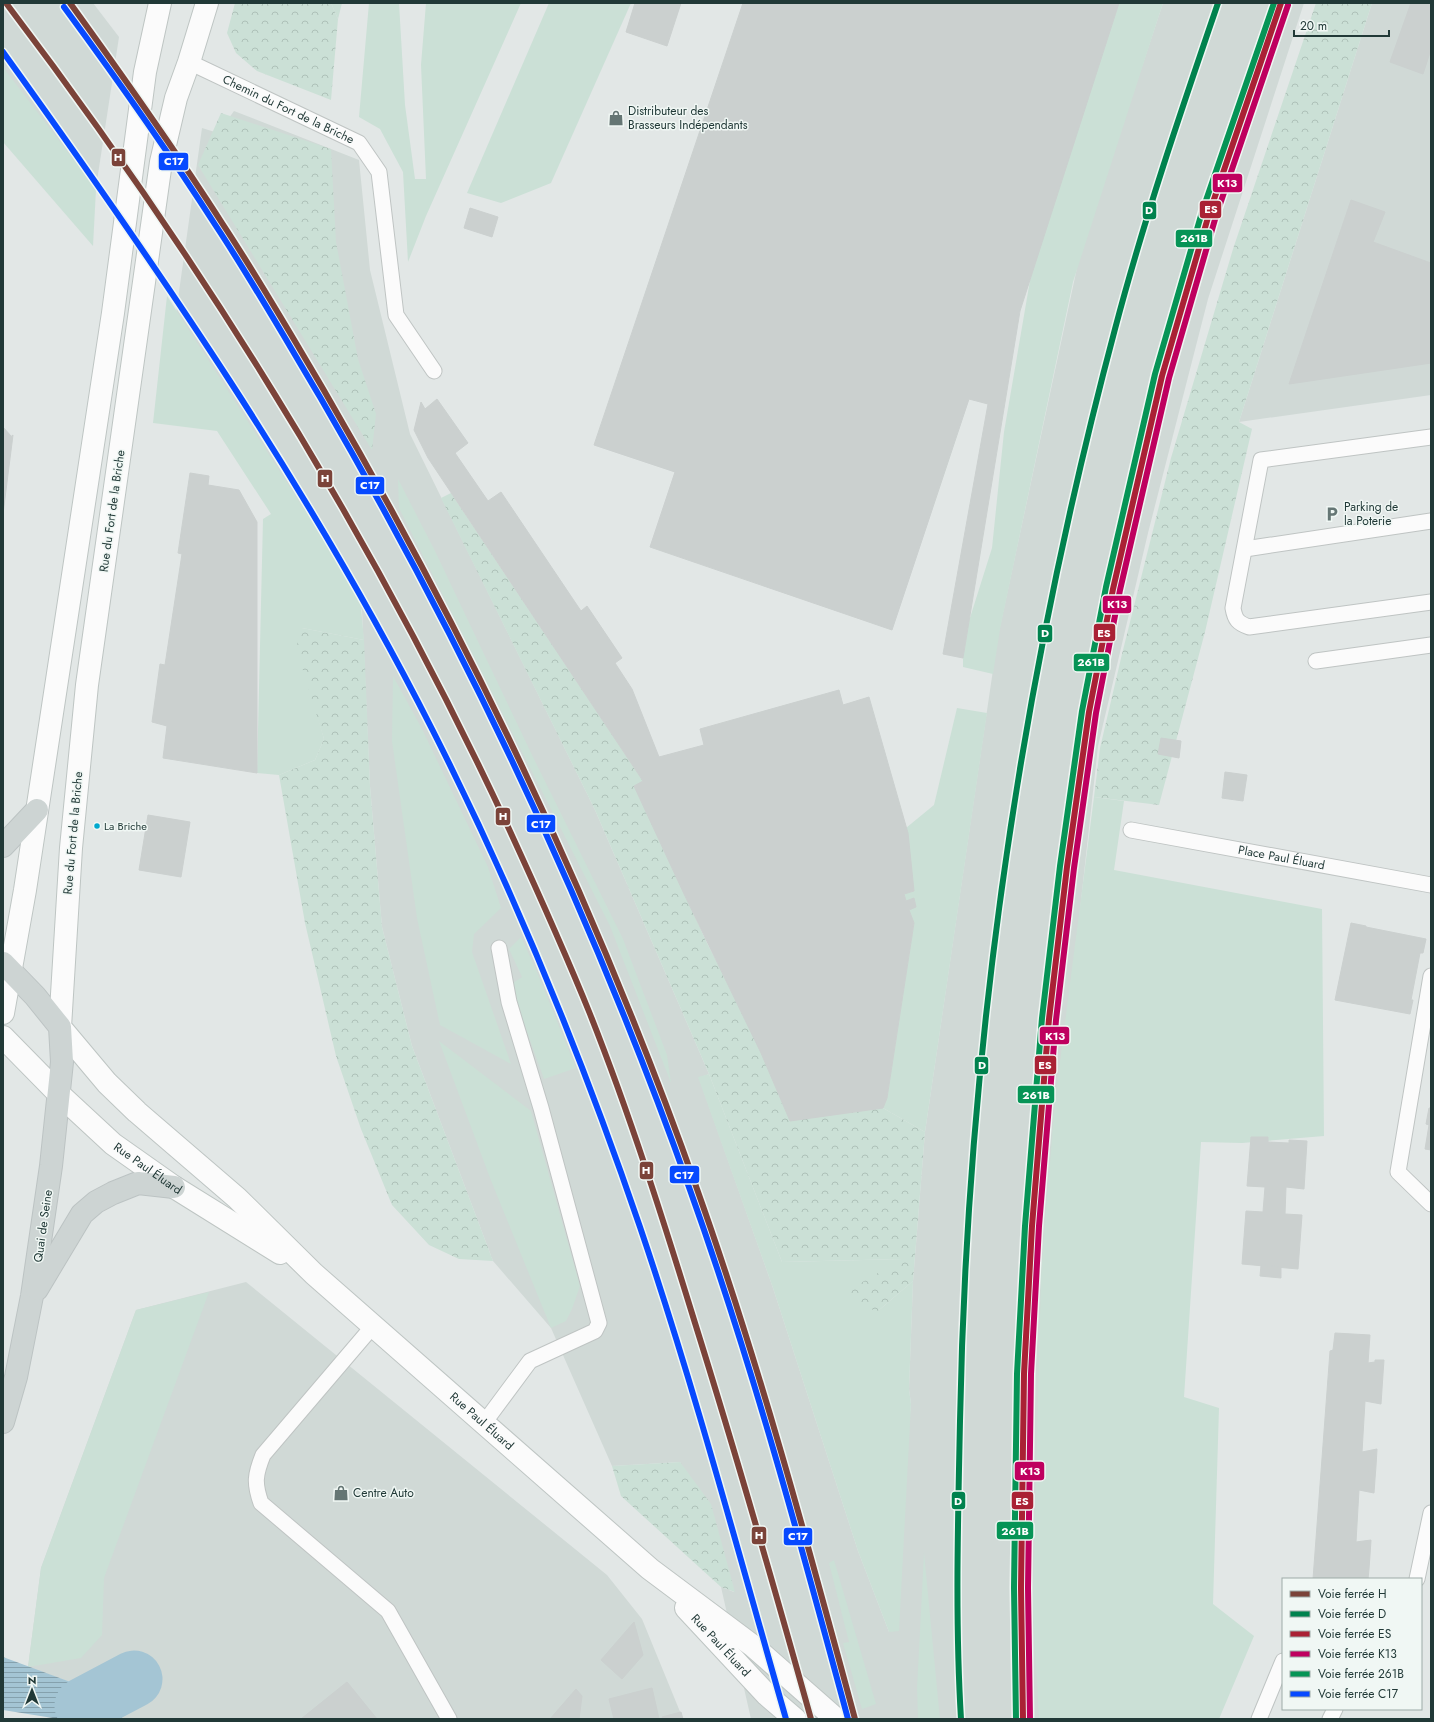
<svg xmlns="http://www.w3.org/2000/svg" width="1434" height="1722" viewBox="0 0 1434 1722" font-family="Jost,sans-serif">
<defs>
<pattern id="forest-crowns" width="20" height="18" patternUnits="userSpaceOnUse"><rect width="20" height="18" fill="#cbe0d6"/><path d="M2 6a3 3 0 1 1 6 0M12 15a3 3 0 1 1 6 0" fill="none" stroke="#aec1b8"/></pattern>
<pattern id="water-rules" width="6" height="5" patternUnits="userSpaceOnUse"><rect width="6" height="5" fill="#a4c5d4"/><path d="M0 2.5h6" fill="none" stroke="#85a1ad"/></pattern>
</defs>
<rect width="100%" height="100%" fill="#e2e7e6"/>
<g fill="#d0d9d6">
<path d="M3 3H93L119 37 93 207 3 89Z"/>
<path d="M1163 3H1304L1208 299 1148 533 1098 746 1047 1210 1048 1719H751L721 1587 734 1592 680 1462 612 1466 551 1328 493 1261 412 1046 382 927 370 786 362 610 223 429 161 420 202 128 218 133 234 111 359 160 370 270 410 434 595 810 709 1074 699 1078 773 1288 858 1551 889 1632 911 1404 909 1389 913 1281 925 1132 998 636 1080 254Z"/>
<path d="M1372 3H1431V395L1239 422Z"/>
<path d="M246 1282 607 1575 642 1619 683 1719H123L116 1711 84 1687 28 1667 41 1568 136 1310Z"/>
</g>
<g fill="#cbe0d6">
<path d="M331 3H342L338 19Z"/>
<path d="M369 3H399L405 105 415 179H426L421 65 426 3H521L426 216 408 262 403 172 380 129 359 117Z"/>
<path d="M549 3H631L551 183 501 203 467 193Z"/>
<path d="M1119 3H1163L1073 282 1000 629 993 674 963 667V658L969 621 992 548 1004 432 1033 263Z"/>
<path d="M3 67 96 189 93 246 3 142Z"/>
<path d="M167 296 360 596 364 640 302 628 314 703 324 739 315 760 279 775 257 773 263 519 271 514 217 431 153 423Z"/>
<path d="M398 479 435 551 533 757 623 939 667 1055 671 1083 610 926 399 508Z"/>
<path d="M393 676 422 729 488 867 501 908 474 934 472 952 511 1064 440 1025 417 918 392 741Z"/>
<path d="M957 708 987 713 925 1132 883 1108 887 1098 914 923 909 910 916 907 914 898 906 901 904 894 914 891 906 828 934 805Z"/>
<path d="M1094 797 1124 801 1114 870 1322 909 1324 1136 1242 1143 1201 1142 1184 1397 1219 1408 1213 1604 1254 1636 1219 1719H1039L1033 1607 1041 1276 1055 1101Z"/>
<path d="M521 937 537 972 576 1068 544 1079 510 985 522 977 509 949Z"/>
<path d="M439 1041 531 1111 580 1286 572 1309 566 1321 551 1328 490 1178Z"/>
<path d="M709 1074 782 1262 903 1259 878 1311 913 1281 909 1389 911 1404 899 1631 889 1632 858 1551 773 1288 698 1077Z"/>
<path d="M209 1292 104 1578 102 1635 81 1658 28 1667 41 1568 136 1310Z"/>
<path d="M924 1552 940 1719H918L917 1688Z"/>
<path d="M834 1560 876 1704 862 1709 843 1643 849 1642 829 1563Z"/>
</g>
<g fill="url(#forest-crowns)">
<path d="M235 3H331L338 19 331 100 257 71 236 53 227 33Z"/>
<path d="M1316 3H1372L1239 422 1252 429 1205 632 1159 805 1094 797 1100 748 1122 654 1171 458 1233 249Z"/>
<path d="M221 113 331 149 336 242 358 359 376 414 372 450 198 165Z"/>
<path d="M451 493 643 781 634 786 708 945 740 1007 883 1108 925 1132 913 1281 878 1311 854 1305 847 1291 902 1259 782 1262 709 1074 595 810 441 498Z"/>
<path d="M302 628 364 640 370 786 382 927 412 1046 493 1261 459 1259 429 1245 392 1205 361 1129 336 1056 305 923 279 775 315 760 324 739 296 648Z"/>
<path d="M680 1462 711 1504 735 1592 721 1587 621 1496 612 1466Z"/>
</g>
<path fill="url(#water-rules)" d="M3 1657 84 1687 116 1711 123 1719H59L3 1710Z"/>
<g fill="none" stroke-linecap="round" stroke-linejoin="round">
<path stroke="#a4c5d4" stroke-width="57" d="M83 1706 134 1679"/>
</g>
<g fill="#cbd0cf" stroke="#cbd0cf">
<path d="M635 3H681L667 46 626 32Z"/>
<path d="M743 3H1119L1020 311 963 658 943 654 988 404 969 399 892 630 650 547 675 472 594 445Z"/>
<path d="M1411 3H1431V49L1423 74 1390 62Z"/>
<path d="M1351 200 1385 212 1373 242 1431 263V363L1289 384Z"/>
<path d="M470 208 498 217 492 237 464 228Z"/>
<path d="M437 399 468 443 455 453 488 501 501 492 581 611 587 606 622 658 615 663 632 689 659 757 704 745 700 729 839 690 843 705 869 697 908 833 914 891 904 894 906 901 914 898 916 907 909 910 914 923 887 1098 883 1108 790 1121 761 1053 685 896 634 786 643 781 428 458 414 430 421 402 425 409Z"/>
<path d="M3 427 11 436 3 443Z"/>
<path d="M13 435 3 514V443Z"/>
<path d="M190 473 209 476 208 485 239 490 257 522V773L163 758 167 726 152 722 160 664 165 665 182 554 178 553Z"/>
<path d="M1161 738 1181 741 1179 758 1158 754Z"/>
<path d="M1225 772 1247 775 1243 801 1222 798Z"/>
<path d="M148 815 190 822 181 877 139 870Z"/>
<path d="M1351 923 1366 926V927L1426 939 1423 953H1420L1411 1000H1413L1410 1014 1335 1000Z"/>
<path d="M1429 1108H1431V1150L1425 1149 1429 1125 1426 1124Z"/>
<path d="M1251 1137H1268V1142L1289 1143V1140L1307 1141 1304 1189 1286 1187 1285 1214 1302 1215 1298 1269 1242 1264 1246 1211 1263 1212 1265 1187 1247 1186Z"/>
<path d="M1261 1265 1281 1267V1278L1260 1276Z"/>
<path d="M1335 1333 1370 1335 1368 1363 1375 1362V1360H1384L1383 1374H1375L1374 1389H1382L1381 1404 1365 1401 1362 1452 1377 1449 1376 1466H1369L1368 1478 1375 1479 1374 1493 1359 1490 1356 1542 1371 1540 1370 1555H1364L1362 1568 1369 1569 1368 1579H1313L1330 1351 1333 1350Z"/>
<path d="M1375 1374H1383L1382 1389H1374Z"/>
<path d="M1369 1466H1376L1375 1479 1368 1478Z"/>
<path d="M1364 1555H1370L1369 1569 1362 1568Z"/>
<path d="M634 1622 643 1655 622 1679 601 1660Z"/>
<path d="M347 1682 377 1719H301Z"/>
<path d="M652 1688 659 1719H614L609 1699Z"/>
<path d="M576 1689 582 1696 579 1719H550Z"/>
<path d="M681 1712 683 1719H663L662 1717Z"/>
</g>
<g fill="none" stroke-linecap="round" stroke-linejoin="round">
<g stroke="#bfc4c3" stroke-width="17">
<g id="service">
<path id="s1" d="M189 62 359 143 379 172 396 315 434 371"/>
<path d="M1431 437 1261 460 1233 608C1235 620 1238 623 1249 627L1431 602"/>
<path d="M1245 549 1431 521"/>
<path d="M1316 661 1431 645"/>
<path id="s2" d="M1131 830 1431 885"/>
<path d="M1431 976 1398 1172 1431 1204"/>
<path d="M373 1326 263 1455C255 1475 254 1483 261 1503L388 1611 449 1719"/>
<path d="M484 1423 530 1361 595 1331 599 1323 541 1108 509 1002 499 948"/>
<path d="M1417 1579 1431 1513"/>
<path d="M1259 1719 1283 1661"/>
<path d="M1330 1719 1335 1709"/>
</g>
</g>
<g stroke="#bec5c3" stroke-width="24">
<g id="secondary">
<path id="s3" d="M207 3 189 62 176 98 161 162 87 685 71 848 60 1027 107 1083 137 1112 237 1198 314 1274 650 1569 753 1646 836 1719"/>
<path d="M3 1013 25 890 113 313 145 72 160 3"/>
<path id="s4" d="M3 1037 59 1094 113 1144 174 1187 280 1253"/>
<path id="s5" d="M686 1608 767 1695 795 1719"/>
</g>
</g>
<g stroke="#bcc3c3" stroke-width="24">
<g id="primary">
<path d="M3 846 37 810"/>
<path d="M3 963 35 996 60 1027 62 1062 51 1166 32 1296 16 1377 3 1422"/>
<path d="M37 1289 82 1214 96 1202 113 1193 138 1183 174 1187"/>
</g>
</g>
<use href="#service" stroke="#fbfbfb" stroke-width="15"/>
<use href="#secondary" stroke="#fbfbfb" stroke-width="22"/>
<use href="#primary" stroke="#cdd4d3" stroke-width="22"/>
<g stroke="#f0f7f4" stroke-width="9">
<g id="rail-1">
<path d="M6 3C202 261 373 536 509 829 537 890 565 952 590 1014 630 1115 663 1219 695 1323 736 1454 774 1586 811 1719"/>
<path d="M70 3C122 75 174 148 222 223 259 279 292 336 326 394 473 647 599 913 697 1189 759 1363 807 1541 855 1719"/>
</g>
</g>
<g stroke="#f0f7f4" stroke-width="9">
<path id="rail-2" d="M961 1719C955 1620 958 1520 960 1421 967 1053 1020 685 1115 329 1144 219 1181 111 1218 3"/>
</g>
<g stroke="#f0f7f4" stroke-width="9">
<path id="rail-3" d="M1023 1719 1021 1588 1024 1374 1032 1226 1049 1019 1067 867 1089 712 1113 589 1162 376 1209 214 1281 3"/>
</g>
<g stroke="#f0f7f4" stroke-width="9">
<path id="rail-4" d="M1030 1719 1028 1588 1031 1374 1039 1226 1056 1020 1074 868 1096 713 1120 590 1169 378 1216 216 1288 5"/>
</g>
<g stroke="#f0f7f4" stroke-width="9">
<path id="rail-5" d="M1016 1719 1014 1588 1017 1374 1025 1226 1042 1018 1060 866 1082 711 1106 587 1155 374 1202 212 1274 3"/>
</g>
<g stroke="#f0f7f4" stroke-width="9">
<g id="rail-6">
<path d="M64 7C117 79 168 151 216 226 253 282 286 340 320 397 467 650 592 914 690 1190 752 1363 800 1541 848 1719"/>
<path d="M3 52C159 269 311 490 432 729 513 889 582 1057 640 1227 695 1389 739 1555 786 1719"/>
</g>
</g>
<use href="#rail-1" stroke="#7b4339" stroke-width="6"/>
<use href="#rail-2" stroke="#00824e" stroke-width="6"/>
<use href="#rail-3" stroke="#aa2135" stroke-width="6"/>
<use href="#rail-4" stroke="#bf005f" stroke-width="6"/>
<use href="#rail-5" stroke="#069456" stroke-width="6"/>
<use href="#rail-6" stroke="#0749ff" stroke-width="6"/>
</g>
<defs>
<g id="shop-bare" transform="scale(1.2)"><path d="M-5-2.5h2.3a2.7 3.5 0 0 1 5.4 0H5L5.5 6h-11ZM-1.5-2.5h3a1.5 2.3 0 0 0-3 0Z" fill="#657674" stroke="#f0f7f4" stroke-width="2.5" paint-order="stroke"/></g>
<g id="parking-bare" transform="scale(1.2)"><path d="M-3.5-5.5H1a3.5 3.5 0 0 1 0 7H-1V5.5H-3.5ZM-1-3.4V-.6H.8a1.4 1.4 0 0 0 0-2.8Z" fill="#657674" stroke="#f0f7f4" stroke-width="2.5" paint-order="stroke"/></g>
</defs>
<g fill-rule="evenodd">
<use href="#shop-bare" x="616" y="118"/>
<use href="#parking-bare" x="1332" y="514"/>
<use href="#shop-bare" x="341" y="1493"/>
</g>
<circle fill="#00a9ce" stroke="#f0f7f4" stroke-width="1.5" cx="97" cy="826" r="3.5"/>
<g text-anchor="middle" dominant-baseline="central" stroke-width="3" stroke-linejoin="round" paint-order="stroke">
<g font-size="11" fill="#213937" stroke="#f0f7f4" text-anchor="start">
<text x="104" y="826">La Briche</text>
</g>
<g font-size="12" fill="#213937" stroke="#f0f7f4">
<text stroke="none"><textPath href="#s1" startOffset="110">Chemin du Fort de la Briche</textPath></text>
<text transform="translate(112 511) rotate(-82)">Rue du Fort de la Briche</text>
<text transform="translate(73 833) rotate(-85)">Rue du Fort de la Briche</text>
<text stroke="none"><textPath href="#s2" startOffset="153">Place Paul Éluard</textPath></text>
<text stroke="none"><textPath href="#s4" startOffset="196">Rue Paul Éluard</textPath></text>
<text transform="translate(43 1226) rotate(-82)">Quai de Seine</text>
<text stroke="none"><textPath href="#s3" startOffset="1615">Rue Paul Éluard</textPath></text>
<text stroke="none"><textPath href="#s5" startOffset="51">Rue Paul Éluard</textPath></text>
</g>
<g font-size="12" fill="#213937" stroke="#f0f7f4" text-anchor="start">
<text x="628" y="111">Distributeur des<tspan x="628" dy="14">Brasseurs Indépendants</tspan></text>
<text x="1344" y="507">Parking de<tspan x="1344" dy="14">la Poterie</tspan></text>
<text x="353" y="1493">Centre Auto</text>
</g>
</g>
<g stroke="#f0f7f4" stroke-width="1.5">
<rect x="111" y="148" width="15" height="19" rx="4" fill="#7b4339"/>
<rect x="158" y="152" width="31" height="19" rx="4" fill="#0749ff"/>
<rect x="1212" y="173" width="31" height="20" rx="4" fill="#bf005f"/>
<rect x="1199" y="200" width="23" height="19" rx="4" fill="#aa2135"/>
<rect x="1142" y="201" width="15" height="19" rx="4" fill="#00824e"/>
<rect x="1175" y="229" width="38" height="19" rx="4" fill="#069456"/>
<rect x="317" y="469" width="16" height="19" rx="4" fill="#7b4339"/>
<rect x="355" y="476" width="30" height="19" rx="4" fill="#0749ff"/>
<rect x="1102" y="595" width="30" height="19" rx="4" fill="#bf005f"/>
<rect x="1093" y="623" width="23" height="19" rx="4" fill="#aa2135"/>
<rect x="1037" y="624" width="16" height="19" rx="4" fill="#00824e"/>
<rect x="1073" y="653" width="37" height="19" rx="4" fill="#069456"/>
<rect x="495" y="807" width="16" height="19" rx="4" fill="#7b4339"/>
<rect x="526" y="814" width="30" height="19" rx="4" fill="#0749ff"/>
<rect x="1039" y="1026" width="31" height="19" rx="4" fill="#bf005f"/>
<rect x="1034" y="1055" width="23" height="20" rx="4" fill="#aa2135"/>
<rect x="974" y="1056" width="15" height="19" rx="4" fill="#00824e"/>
<rect x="1017" y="1085" width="38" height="19" rx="4" fill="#069456"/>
<rect x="639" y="1161" width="15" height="19" rx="4" fill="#7b4339"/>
<rect x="669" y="1165" width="31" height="19" rx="4" fill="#0749ff"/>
<rect x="1014" y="1461" width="31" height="20" rx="4" fill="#bf005f"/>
<rect x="1011" y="1491" width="23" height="19" rx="4" fill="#aa2135"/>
<rect x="951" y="1491" width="15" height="19" rx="4" fill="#00824e"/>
<rect x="996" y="1521" width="38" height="19" rx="4" fill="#069456"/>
<rect x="751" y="1526" width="16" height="19" rx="4" fill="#7b4339"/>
<rect x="783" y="1527" width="30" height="19" rx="4" fill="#0749ff"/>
</g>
<g font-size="11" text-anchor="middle" font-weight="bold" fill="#fff">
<text x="118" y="161">H</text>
<text x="174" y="165">C17</text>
<text x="1227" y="187">K13</text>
<text x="1211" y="213">ES</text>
<text x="1149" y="214">D</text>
<text x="1194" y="242">261B</text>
<text x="325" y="482">H</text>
<text x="370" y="489">C17</text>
<text x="1117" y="608">K13</text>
<text x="1104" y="637">ES</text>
<text x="1045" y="637">D</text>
<text x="1091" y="666">261B</text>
<text x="503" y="820">H</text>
<text x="541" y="828">C17</text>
<text x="1055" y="1040">K13</text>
<text x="1045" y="1069">ES</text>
<text x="982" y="1069">D</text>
<text x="1036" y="1099">261B</text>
<text x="646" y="1174">H</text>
<text x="684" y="1179">C17</text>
<text x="1030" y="1475">K13</text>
<text x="1022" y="1505">ES</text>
<text x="958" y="1505">D</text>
<text x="1015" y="1535">261B</text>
<text x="759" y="1539">H</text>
<text x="798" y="1540">C17</text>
</g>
<rect width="1434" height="1722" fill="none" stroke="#213937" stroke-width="8"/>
<rect x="1282" y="1578" width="140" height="132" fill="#f0f7f4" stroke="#9daba8"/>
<rect x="1290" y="1591" width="20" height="6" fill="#7b4339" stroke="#9daba8"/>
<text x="1318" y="1598" font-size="12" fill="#213937">Voie ferrée H</text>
<rect x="1290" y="1611" width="20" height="6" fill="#00824e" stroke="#9daba8"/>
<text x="1318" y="1618" font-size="12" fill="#213937">Voie ferrée D</text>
<rect x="1290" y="1631" width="20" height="6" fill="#aa2135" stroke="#9daba8"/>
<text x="1318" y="1638" font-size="12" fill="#213937">Voie ferrée ES</text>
<rect x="1290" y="1651" width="20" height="6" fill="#bf005f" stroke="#9daba8"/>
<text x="1318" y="1658" font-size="12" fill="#213937">Voie ferrée K13</text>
<rect x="1290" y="1671" width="20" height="6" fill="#069456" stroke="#9daba8"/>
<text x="1318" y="1678" font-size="12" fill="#213937">Voie ferrée 261B</text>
<rect x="1290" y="1691" width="20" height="6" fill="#0749ff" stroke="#9daba8"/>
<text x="1318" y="1698" font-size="12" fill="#213937">Voie ferrée C17</text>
<g transform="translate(32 1690)" stroke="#f0f7f4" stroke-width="3" paint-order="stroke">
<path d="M0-3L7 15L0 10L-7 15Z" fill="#213937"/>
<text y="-6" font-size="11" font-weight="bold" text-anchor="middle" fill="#213937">N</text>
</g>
<path d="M1294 30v6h95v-6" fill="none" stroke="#213937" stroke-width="2"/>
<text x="1300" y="30" font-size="12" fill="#213937" stroke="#f0f7f4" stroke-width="3" paint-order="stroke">20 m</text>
</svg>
